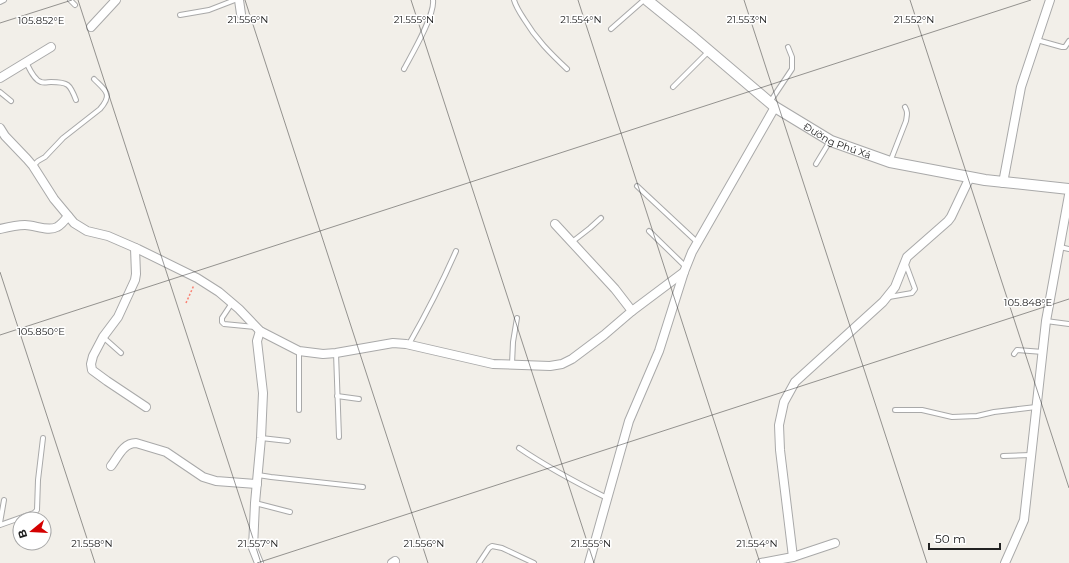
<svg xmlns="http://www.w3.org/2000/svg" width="1069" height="563" viewBox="0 0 1069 563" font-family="Montserrat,sans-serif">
<rect width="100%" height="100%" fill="#f2efe9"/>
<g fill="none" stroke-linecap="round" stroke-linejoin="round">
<g stroke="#a9a9a9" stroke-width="6">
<g id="service">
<path d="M70 0 75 5"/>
<path d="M514 0C516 7 520 13 524 19 536 39 550 53 567 69"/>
<path d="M0 2 4 0"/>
<path d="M180 15 209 10 235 0"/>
<path d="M611 29 644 0"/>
<path d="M1037 40 1062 47H1065L1069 41"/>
<path d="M26 62C29 68 34 80 41 82 44 83 48 82 51 82 68 82 70 84 76 100"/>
<path d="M404 69C412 54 435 15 433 0"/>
<path d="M673 87 709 51"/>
<path d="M0 92 11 101"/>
<path d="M770 102 792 69V57L788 47"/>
<path d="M890 162 906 121C907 115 908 112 905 107"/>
<path d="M816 164 830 141"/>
<path d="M33 166 38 161 45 157 63 138 100 109C113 94 106 91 94 79"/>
<path d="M637 186 697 242"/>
<path d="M649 231 686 267"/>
<path d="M572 242 590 228 601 218"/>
<path d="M1060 247 1069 249"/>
<path d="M889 297 912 293 915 289 905 262"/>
<path d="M232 303 222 318V322L224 324 255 327"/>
<path d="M1046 321 1069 324"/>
<path d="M103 337 121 353"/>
<path d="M409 344C426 314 442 283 456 251"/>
<path d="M299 351V410"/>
<path d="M336 353 339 437"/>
<path d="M1014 354 1017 350 1043 352"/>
<path d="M512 364 513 342 517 318"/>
<path d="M337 396 359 399"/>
<path d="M895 410H922L952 417 977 416 994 412 1036 407"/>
<path d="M261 438 288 441"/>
<path d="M519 448C547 467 577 483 607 498"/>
<path d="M1003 456 1031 455"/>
<path d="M258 475 271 477 363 487"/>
<path d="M255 503 290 512"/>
<path d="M0 523 4 500"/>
<path d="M0 525 34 513 37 510 38 480 43 438"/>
<path d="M479 563 489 548 492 546 502 548 534 563"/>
</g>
</g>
<g stroke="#a9a9a9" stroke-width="10">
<g id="minor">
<path d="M239 0 241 14"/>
<path d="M91 27 116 0"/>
<path d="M0 78 51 47"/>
<path d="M0 128 5 136 27 159 33 166 54 199 74 223 87 231 108 236 138 249 197 278 219 292 239 309 260 331 299 351 323 354 336 353 393 343 406 344 493 364 550 366 562 364 572 359 604 335 632 311 684 272"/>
<path d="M1003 183 1021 87 1050 0"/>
<path d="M555 224 615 289 632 311"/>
<path d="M0 229C8 227 17 225 25 225 35 225 48 232 57 227 61 225 65 220 68 216"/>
<path d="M135 248 136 274 135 280 118 317 103 337 93 356 91 364 92 370 107 381 146 407"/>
<path d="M111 466C118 457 123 443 136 443L166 452 203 477 216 481 257 484"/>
<path d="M793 557 780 450 779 425 784 402 795 382 883 302 895 287 907 257 948 221 951 217 970 177"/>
<path d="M259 563 253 548 255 503 261 438 263 393 257 341 260 331"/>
<path d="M392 563 395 561"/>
<path d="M589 563 629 421 659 351 684 272 692 252 775 107"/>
<path d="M761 563 793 557 835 543"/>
<path d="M1005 563 1024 520 1046 321 1069 195"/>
</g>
</g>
<g stroke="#a9a9a9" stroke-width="12">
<g id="tertiary">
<path id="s1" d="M647 0 694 38 775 107 831 141 890 162 985 180 1069 189"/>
</g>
</g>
<path stroke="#fa8072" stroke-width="1.5" stroke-dasharray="2 2" stroke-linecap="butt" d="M186 303 194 285"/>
<use href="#service" stroke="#fff" stroke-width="4"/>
<use href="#minor" stroke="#fff" stroke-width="8"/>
<use href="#tertiary" stroke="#fff" stroke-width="10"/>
</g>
<path fill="none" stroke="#222" stroke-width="1" stroke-opacity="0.45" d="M78 0 261 563M245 0 428 563M411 0 594 563M578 0 760 563M744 0 927 563M910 0 1069 488M0 23 72 0M0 272 95 563M0 335 1031 0M257 563 1069 299"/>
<g text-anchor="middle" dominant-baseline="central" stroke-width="3" stroke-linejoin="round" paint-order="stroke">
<g font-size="10" fill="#222" stroke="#fff">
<text stroke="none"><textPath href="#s1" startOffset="238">Đường Phú Xá</textPath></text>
</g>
</g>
<g font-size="10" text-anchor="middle" fill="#222" stroke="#fff" stroke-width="3" stroke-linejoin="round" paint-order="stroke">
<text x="248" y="23">21.556°N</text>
<text x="414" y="23">21.555°N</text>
<text x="581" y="23">21.554°N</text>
<text x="747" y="23">21.553°N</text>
<text x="914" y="23">21.552°N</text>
<text x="41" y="24">105.852°E</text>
<text x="1028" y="306">105.848°E</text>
<text x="41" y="335">105.850°E</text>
<text x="92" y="547">21.558°N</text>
<text x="258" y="547">21.557°N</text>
<text x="424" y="547">21.556°N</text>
<text x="591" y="547">21.555°N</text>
<text x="757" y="547">21.554°N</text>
</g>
<g transform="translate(32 531) rotate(252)"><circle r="19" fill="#ffffff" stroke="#a7a7a7"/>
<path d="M0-3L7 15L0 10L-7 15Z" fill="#d40000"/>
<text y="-6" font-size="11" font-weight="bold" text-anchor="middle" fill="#222222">B</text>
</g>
<path d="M929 543v6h71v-6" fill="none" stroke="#222222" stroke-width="2"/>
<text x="935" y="543" font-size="12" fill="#222222" stroke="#ffffff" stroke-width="3" paint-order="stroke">50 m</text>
</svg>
